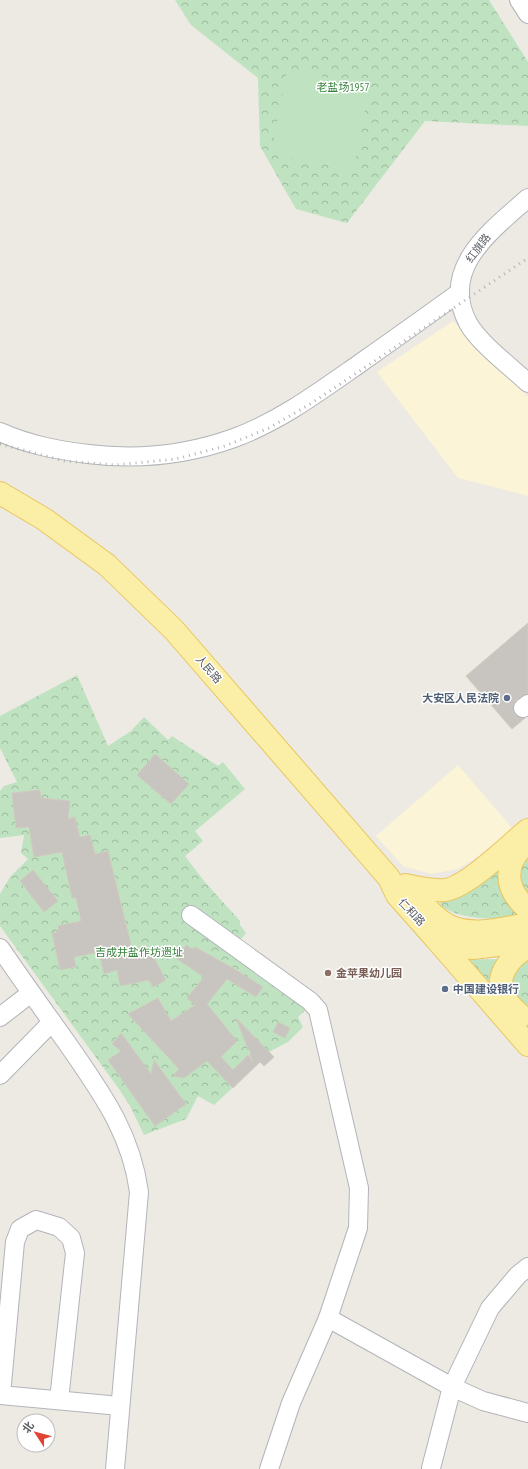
<svg xmlns="http://www.w3.org/2000/svg" width="528" height="1469" viewBox="0 0 528 1469" font-family="'PT Sans Narrow','Noto Sans SC',sans-serif">
<defs>
<pattern id="park-crowns" width="20" height="18" patternUnits="userSpaceOnUse"><rect width="20" height="18" fill="#bfe3c0"/><path d="M2 6a3 3 0 1 1 6 0M12 15a3 3 0 1 1 6 0" fill="none" stroke="#9ebb9f"/></pattern>
</defs>
<rect width="100%" height="100%" fill="#eceae2"/>
<g fill="#fcf4d7">
<path d="M453 321 528 397V496L458 478 377 372Z"/>
<path d="M458 765 513 829 480 855 458 869 431 874 403 866 376 836Z"/>
</g>
<g fill="url(#park-crowns)">
<path d="M175 0H489L528 62V126L425 121 347 223 296 209 260 146 258 78 191 25Z"/>
<path d="M77 675 108 746 131 731 144 717 168 740 172 736 218 766 223 762 245 789 195 831 203 841 185 856 204 881 240 921V925L246 933 235 946 308 1007 298 1017 303 1027 288 1042 269 1052 274 1057 264 1066 260 1062 214 1105 198 1096 186 1119 144 1135 130 1106 119 1089 0 926V894L10 877 28 859 21 853 24 835 0 838V791L4 786 17 782 0 748V716Z"/>
<path d="M528 852V899L519 885 521 861Z"/>
<path d="M502 857C495 886 500 899 522 918 494 919 467 921 442 907L440 902 446 896Z"/>
<path d="M528 956V1016C517 1004 505 986 514 969 517 964 524 960 528 956Z"/>
<path d="M501 959 493 993 464 960Z"/>
</g>
<path fill="#bfe3c0" d="M287 70 370 86 353 170 271 154Z"/>
<g fill="#c8c4bf" stroke="#d1ccc0">
<path d="M528 623V694L516 700 513 709 515 715 525 718 512 729 466 676Z"/>
<path d="M155 754 189 784 171 804 137 775Z"/>
<path d="M40 790 41 798 70 801 68 819 75 817 80 837 90 835 95 854 108 851 133 953 147 945 166 980 153 987 149 980 120 986 117 970 104 974 99 952 74 957 76 967 60 970 52 933 59 932 58 926 76 922 77 924V922L81 921 76 898H72L62 852 34 857 29 827 16 828 12 793Z"/>
<path d="M33 870 58 901 44 912 20 881Z"/>
<path d="M186 945 193 949 195 947 233 968 263 987 256 997 227 979 207 1004 237 1041 221 1057 233 1070 248 1055 253 1062 250 1054 251 1052 248 1049 236 1018 274 1057 264 1066 260 1062 233 1088 207 1061 184 1078 173 1076 179 1069 128 1014 158 998 171 1021 195 1005 187 998 204 977 177 959Z"/>
<path d="M278 1022 290 1028 285 1038 273 1032Z"/>
<path d="M121 1033 151 1074 154 1060 186 1104 155 1126 108 1060 121 1051 112 1044Z"/>
</g>
<g fill="none" stroke-linecap="round" stroke-linejoin="round">
<g stroke="#b2b4b9" stroke-width="20">
<g id="minor">
<path d="M519 0 528 14"/>
<path d="M528 198C492 230 439 268 468 323 478 342 511 367 528 383"/>
<path d="M0 432C29 445 57 450 88 454 137 460 187 455 234 438 280 421 319 392 359 364 393 340 427 316 460 292"/>
<path d="M523 708 528 704"/>
<path d="M191 915 310 1001 318 1010 359 1188 358 1228 328 1318 452 1387 431 1468"/>
<path d="M0 948C22 980 44 1011 67 1043 100 1091 131 1132 139 1192L115 1469"/>
<path d="M0 1017 31 993"/>
<path d="M0 1075 52 1022"/>
<path d="M528 1267 518 1275 490 1308 452 1387 483 1401 528 1413"/>
<path d="M0 1395 120 1406"/>
<path d="M1 1395 15 1242 20 1229 36 1220 59 1227 71 1238 75 1253 59 1400"/>
<path d="M269 1469 291 1403 328 1318"/>
</g>
</g>
<g stroke="#eac55d" stroke-width="24">
<g id="major">
<path d="M0 493 44 519 107 565 174 630 389 878 397 895 436 939 457 946 473 948 528 941"/>
<path d="M528 842C502 863 504 889 528 909"/>
<path d="M405 885C418 888 431 891 445 890 468 887 509 845 528 830"/>
<path d="M415 896C426 907 439 923 454 928 477 936 504 928 528 924"/>
<path d="M436 939 528 1045"/>
<path d="M521 1016C516 1011 510 1006 506 1000 492 979 509 957 528 947"/>
</g>
</g>
<use href="#minor" stroke="#fff" stroke-width="18"/>
<use href="#major" stroke="#fbefa8" stroke-width="22"/>
<path stroke="#b1b1b2" stroke-width="3" stroke-dasharray="1 5" stroke-linecap="butt" d="M0 444 65 461 115 465 176 459 225 446 269 428 312 403 528 258"/>
</g>
<g fill="#5c6f8a" stroke="#fff" stroke-width="1.5">
<circle cx="507" cy="698" r="4"/>
<circle cx="445" cy="989" r="4"/>
</g>
<circle fill="#8d6e63" stroke="#fff" stroke-width="1.5" cx="328" cy="973" r="4"/>
<g text-anchor="middle" dominant-baseline="central" stroke-width="3" stroke-linejoin="round" paint-order="stroke">
<g font-size="11" fill="#39823d" stroke="#fff">
<text x="343" y="87">老盐场1957</text>
<text x="139" y="952">吉成井盐作坊遗址</text>
</g>
<g font-size="11" fill="#5a5d62" stroke="#fff">
<text transform="translate(478 248) rotate(-53)">红旗路</text>
<text transform="translate(209 669) rotate(49)">人民路</text>
<text transform="translate(412 912) rotate(47)">仁和路</text>
</g>
<g font-size="11" font-weight="bold" fill="#4e5e75" stroke="#fff" text-anchor="end">
<text x="499" y="698">大安区人民法院</text>
<text x="453" y="989" text-anchor="start">中国建设银行</text>
</g>
<g font-size="11" font-weight="bold" fill="#785e54" stroke="#fff" text-anchor="start">
<text x="336" y="973">金苹果幼儿园</text>
</g>
</g>
<g transform="translate(36 1433) rotate(306)"><circle r="19" fill="#ffffff" stroke="#bdbec0"/>
<path d="M0-3L7 15L0 10L-7 15Z" fill="#e04434"/>
<text y="-6" font-size="11" font-weight="bold" text-anchor="middle" fill="#5a5d62">北</text>
</g>
</svg>
